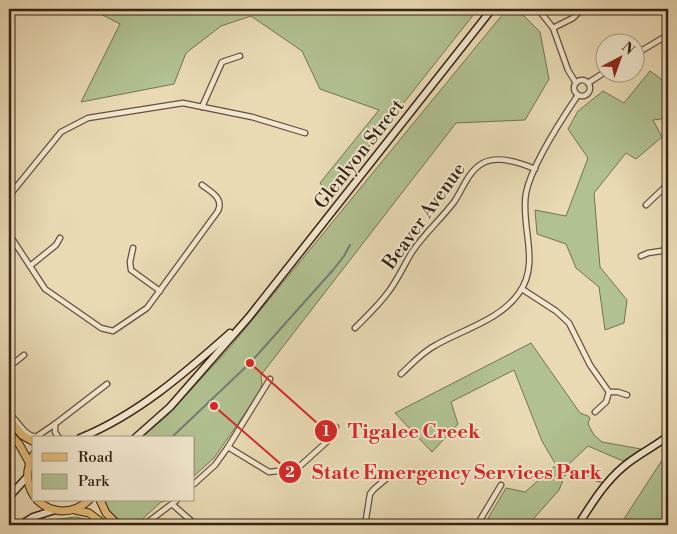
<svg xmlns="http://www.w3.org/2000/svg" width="677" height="534" viewBox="0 0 677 534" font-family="'Libre Bodoni',serif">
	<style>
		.green { fill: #b1c191; stroke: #747254 }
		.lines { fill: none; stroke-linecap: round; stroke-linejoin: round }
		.stream { stroke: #747c77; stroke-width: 2 }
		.street-casing { stroke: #64503e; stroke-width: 7 }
		.secondary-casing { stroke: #372216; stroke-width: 9 }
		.primary-casing { stroke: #372216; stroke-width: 9 }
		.street { stroke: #f1e7ce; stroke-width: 4.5 }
		.secondary { stroke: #f1e7ce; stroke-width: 6 }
		.primary { stroke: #e4bd7a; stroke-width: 7 }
		.labels { text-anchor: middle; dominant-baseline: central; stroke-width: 4; stroke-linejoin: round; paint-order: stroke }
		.street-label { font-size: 19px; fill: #372216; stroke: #f1e7ce }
		.leader { fill: none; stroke: #d62828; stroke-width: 2 }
		.callout-dot { fill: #d62828; stroke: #f1e7ce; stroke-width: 2 }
		.mark-label { font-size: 15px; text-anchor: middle; font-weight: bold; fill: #fff }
		.callout-label { font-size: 20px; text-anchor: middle; font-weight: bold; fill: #d62828; stroke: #f1e7ce; stroke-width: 4; stroke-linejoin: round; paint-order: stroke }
	</style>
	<rect width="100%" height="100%" fill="#e9dab4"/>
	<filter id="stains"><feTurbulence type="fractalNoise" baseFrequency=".004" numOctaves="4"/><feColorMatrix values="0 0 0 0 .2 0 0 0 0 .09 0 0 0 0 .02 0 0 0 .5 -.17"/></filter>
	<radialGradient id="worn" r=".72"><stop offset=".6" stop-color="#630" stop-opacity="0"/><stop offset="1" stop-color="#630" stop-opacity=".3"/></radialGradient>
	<g class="green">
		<path d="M91 9H478L330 196 320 183 379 110 320 89 302 51 251 16 221 26 186 53 174 84 81 102 120 24Z"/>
		<path d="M507 9H517L540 32 549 79 525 120 456 123 261 375 262 385 257 396 214 458 194 476V438H141L168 415 231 346Z"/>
		<path d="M650 71 668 84V118L653 120 662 137 636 159 626 153 594 193 600 267 627 300 624 323 605 330 599 287 576 268 566 244 537 234 535 210 566 216 588 158 568 129 578 111 603 91 624 103Z"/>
		<path d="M531 343 580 413 588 416 590 418 588 424 594 435 602 442 641 449 623 461 588 446 568 465V467L605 480 602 483 567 471 559 490 528 525H484L506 488 525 492 556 465 542 441 514 370 451 402 458 424 432 452 395 413Z"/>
		<path d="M668 451 667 525H620Z"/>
		<path d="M103 500H171L161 502 136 525H124L110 512Z"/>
		<path d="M76 517 89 520 97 525H34L51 520Z"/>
	</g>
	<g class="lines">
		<g class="stream">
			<path d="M171 438 250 363 333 270 344 256 350 245"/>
			<path d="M85 525 88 522"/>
		</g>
		<g class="street-casing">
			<g id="street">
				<path d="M538 9 553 28 568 70 576 83"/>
				<path d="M553 28 573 18 582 9"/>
				<path d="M634 55 668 35"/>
				<circle cx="582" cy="88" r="8"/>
				<path d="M588 83 605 72"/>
				<path d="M202 107 222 62 240 56"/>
				<path d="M9 196 61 132 88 118 183 103 252 117 305 133"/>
				<path d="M646 205 664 188 668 181"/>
				<path d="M9 234 45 289 101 328 113 331 147 308 218 211C224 198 211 192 202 185"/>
				<path d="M133 248 130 262 131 270 160 291"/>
				<path d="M641 256 648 253 668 250"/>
				<path d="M30 266 56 245 60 238"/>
				<path d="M522 289 556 311 569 323 590 365 609 392"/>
				<path d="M355 328C367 316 379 305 389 291 398 279 404 265 412 252 424 234 441 219 454 202 463 189 468 171 483 163 498 155 521 163 535 169"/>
				<path d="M9 367 24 355"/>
				<path d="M401 374C412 364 422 352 436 345 464 329 500 320 519 293 541 263 520 226 526 193 532 164 561 120 578 95"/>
				<path d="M595 412 606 402 609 392H618L627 395"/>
				<path d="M9 414C19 421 23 435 36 437L55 424 107 384"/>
				<path d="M55 424V432L59 438"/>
				<path d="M228 447 269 472 287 470 300 466 331 438 336 427"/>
				<path d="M9 462V461"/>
				<path d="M194 484 215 465 228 447 270 379"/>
				<path d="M173 505 196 525"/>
				<path d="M144 525 177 500"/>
				<path d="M365 525 370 494 374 489 393 473"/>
				<path d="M477 525 501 485"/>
			</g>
		</g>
		<g class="secondary-casing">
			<g id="secondary">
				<path d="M80 438C137 415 185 373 230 333"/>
				<path d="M135 438 170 407 249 317 492 9"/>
				<path d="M9 497 27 477"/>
				<path d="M20 525 33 517 55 510"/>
				<path d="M578 525C591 505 604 483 623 467 637 455 654 447 668 436"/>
			</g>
		</g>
		<g class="primary-casing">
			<g id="primary">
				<path d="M9 419 22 435 34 442"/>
				<path d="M9 433 19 444 29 462"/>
				<path d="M34 454C26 468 25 482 34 496"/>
				<path d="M37 500C53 515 74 514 89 500"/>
				<path d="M100 500 106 513 118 525"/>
				<path d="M75 510 89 513 105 525"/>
			</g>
		</g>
		<use href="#street" class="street"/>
		<use href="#secondary" class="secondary"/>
		<use href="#primary" class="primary"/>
	</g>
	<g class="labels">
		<g class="street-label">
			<text transform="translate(359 154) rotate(-52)">Glenlyon Street</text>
			<text transform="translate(424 216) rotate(-54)">Beaver Avenue</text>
		</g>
	</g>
	<path class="leader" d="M250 363L326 431M214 406L290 472"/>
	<g class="callout-dot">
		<circle cx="250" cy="363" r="5"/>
		<circle cx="214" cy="406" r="5"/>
		<circle cx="326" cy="431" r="12"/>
		<circle cx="290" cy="472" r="12"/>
	</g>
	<g class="mark-label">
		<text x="326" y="436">1</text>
		<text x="290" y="477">2</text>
	</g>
	<g class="callout-label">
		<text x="414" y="438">Tigalee Creek</text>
		<text x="457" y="479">State Emergency Services Park</text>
	</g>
	<rect width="677" height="534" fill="none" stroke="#e9dab4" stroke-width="30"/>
	<rect x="10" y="10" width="657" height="514" fill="none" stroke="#372216" stroke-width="2.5"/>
	<rect x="15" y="15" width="647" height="504" fill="none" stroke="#372216"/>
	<rect x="32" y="436" width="162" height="65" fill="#f1e7ce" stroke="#a79884"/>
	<rect x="42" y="453" width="25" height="8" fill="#e4bd7a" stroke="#a79884"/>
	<text x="78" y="462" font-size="15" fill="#372216">Road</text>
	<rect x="42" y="474" width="25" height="15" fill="#b1c191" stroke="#a79884"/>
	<text x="78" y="486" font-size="15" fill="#372216">Park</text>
	<g transform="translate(620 58) rotate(41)"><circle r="24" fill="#f1e7ce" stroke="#a79884"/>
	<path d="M0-4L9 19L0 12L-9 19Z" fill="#8f2418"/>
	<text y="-8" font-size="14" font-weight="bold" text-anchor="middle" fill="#372216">N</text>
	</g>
	<rect width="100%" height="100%" filter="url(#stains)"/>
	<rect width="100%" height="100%" fill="url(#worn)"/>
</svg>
